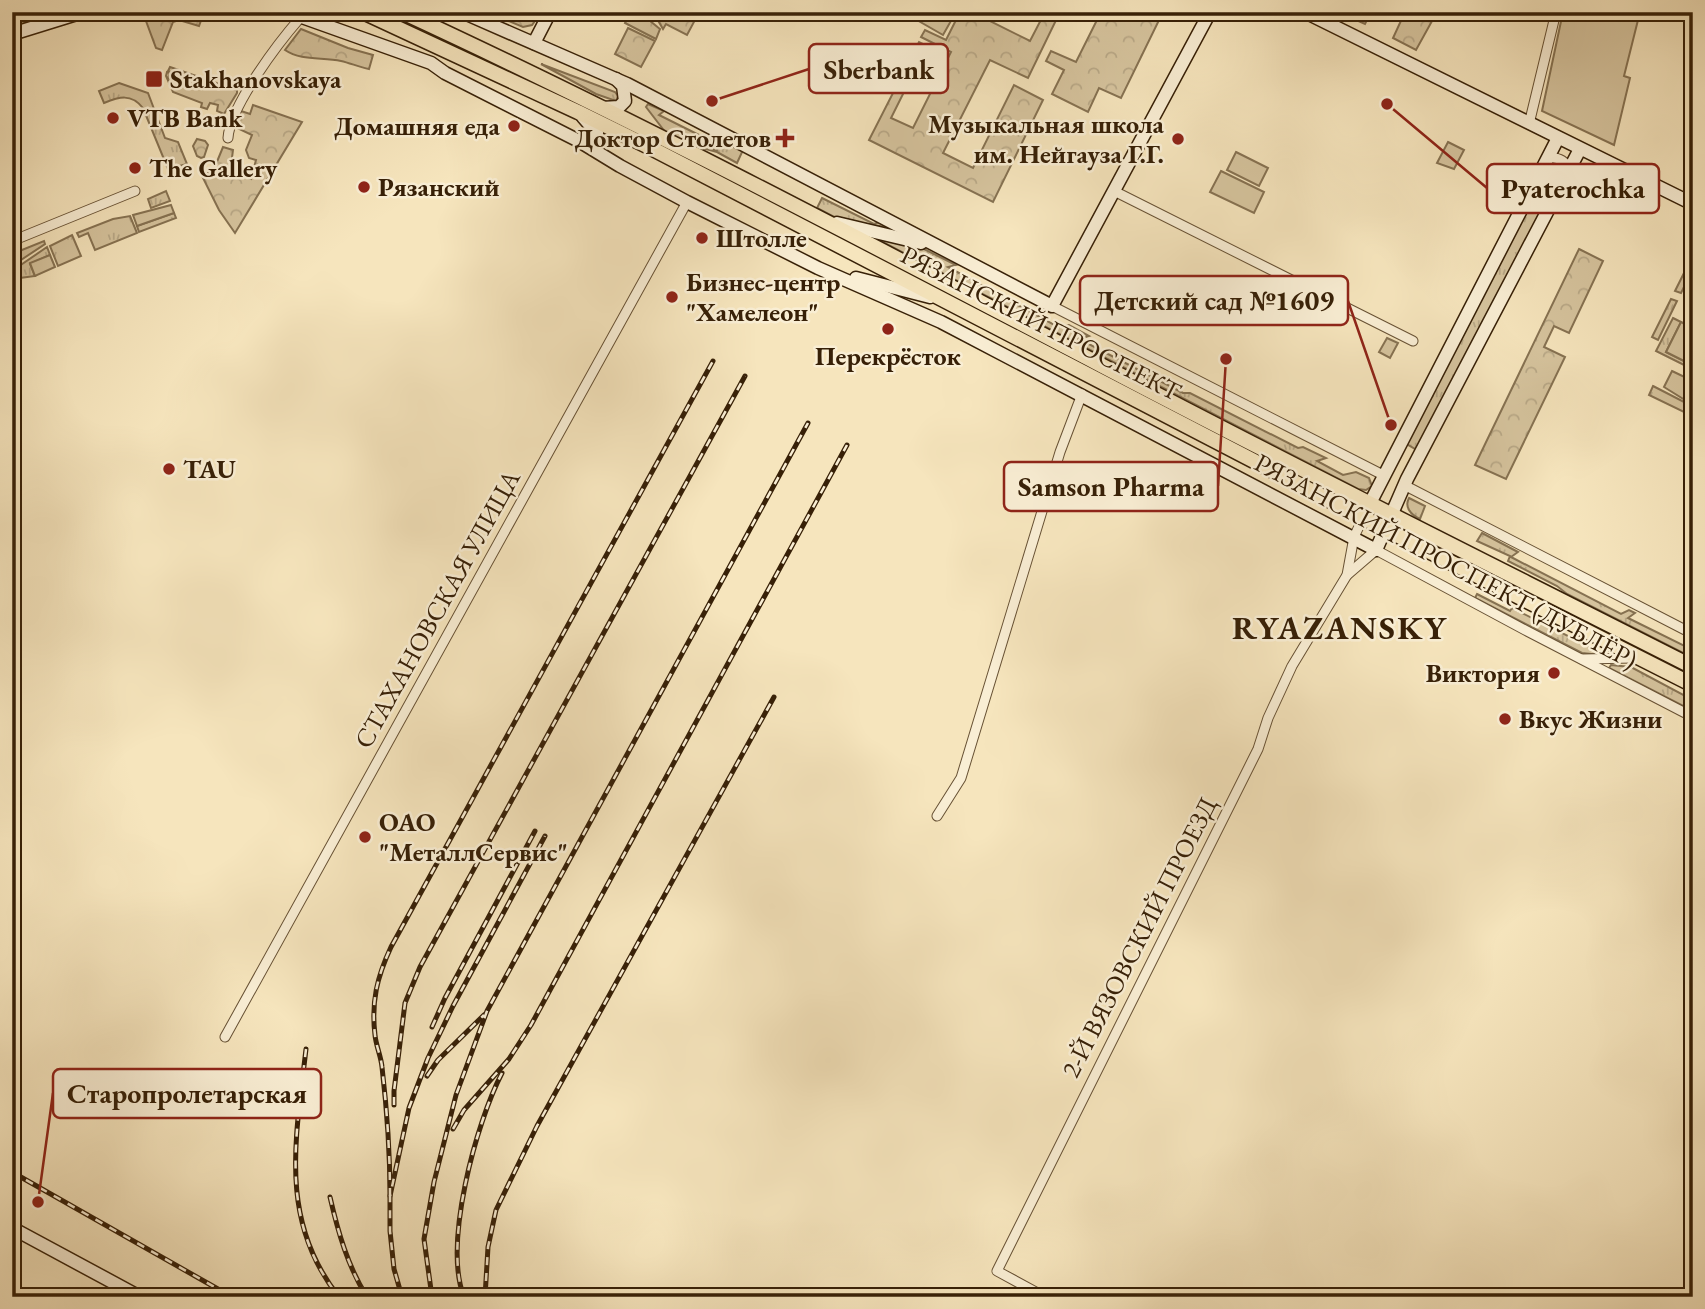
<svg xmlns="http://www.w3.org/2000/svg" width="1705" height="1309" viewBox="0 0 1705 1309" font-family="'EB Garamond',serif">
	<style>
		.grass { fill: url(#grass-tufts); stroke: #867252; stroke-width: 2 }
		.forest { fill: url(#forest-crowns); stroke: #867252; stroke-width: 2 }
		.park { fill: #d6c49e; stroke: #867252; stroke-width: 2 }
		.lines { fill: none; stroke-linecap: round; stroke-linejoin: round }
		.street-casing { stroke: #675134; stroke-width: 11 }
		.secondary-casing { stroke: #372007; stroke-width: 15 }
		.primary-casing { stroke: #372007; stroke-width: 17 }
		.street { stroke: #f9eed4; stroke-width: 9 }
		.secondary { stroke: #f9eed4; stroke-width: 12 }
		.primary { stroke: #f6e5bd; stroke-width: 14 }
		.rail-casing { stroke: #372007; stroke-width: 5 }
		.rail { stroke: #f9eed4; stroke-width: 2.5; stroke-dasharray: 8; stroke-linecap: butt }
		.poi-dot { fill: #8f2418; stroke: #f9eed4; stroke-width: 2.5 }
		.labels { text-anchor: middle; dominant-baseline: central; stroke-width: 5; stroke-linejoin: round; paint-order: stroke }
		.poi-label { font-size: 26px; font-weight: bold; fill: #372007; stroke: #f9eed4; text-anchor: start }
		.street-label { font-size: 26px; fill: #372007; stroke: #f9eed4 }
		.district-label { font-size: 33px; font-weight: bold; letter-spacing: 2px; fill: #372007; stroke: #f9eed4 }
		.leader { fill: none; stroke: #8f2418; stroke-width: 2.5 }
		.callout-dot { fill: #8f2418; stroke: #f9eed4; stroke-width: 2.5 }
		.callout { fill: #f9eed4; stroke: #8f2418; stroke-width: 2.5 }
		.callout-label { font-size: 28px; text-anchor: middle; font-weight: bold; fill: #372007 }
	</style>
	<defs>
		<pattern id="grass-tufts" width="24" height="20" patternUnits="userSpaceOnUse" patternTransform="scale(1.75)"><rect width="24" height="20" fill="#d6c49e"/><path d="M3 7l-1-3M5 7V3M7 7l1-3M15 17l-1-3M17 17v-4M19 17l1-3" fill="none" stroke="#b8a887"/></pattern>
		<pattern id="forest-crowns" width="20" height="18" patternUnits="userSpaceOnUse" patternTransform="scale(1.75)"><rect width="20" height="18" fill="#d6c49e"/><path d="M2 6a3 3 0 1 1 6 0M12 15a3 3 0 1 1 6 0" fill="none" stroke="#b8a887"/></pattern>
	</defs>
	<rect width="100%" height="100%" fill="#f6e5bd"/>
	<filter id="stains"><feTurbulence type="fractalNoise" baseFrequency=".00286" numOctaves="4"/><feColorMatrix values="0 0 0 0 .2 0 0 0 0 .09 0 0 0 0 .02 0 0 0 .5 -.17"/></filter>
	<radialGradient id="worn" r=".72"><stop offset=".6" stop-color="#630" stop-opacity="0"/><stop offset="1" stop-color="#630" stop-opacity=".3"/></radialGradient>
	<g class="grass">
		<path d="M12 12H58L12 27Z"/>
		<path d="M541 64 615 92 618 96 616 101 596 94Z"/>
		<path d="M119 83 148 93 165 138 178 142 187 164 168 169 143 108C131 93 119 97 104 103L99 91Z"/>
		<path d="M648 104 664 111 659 115 713 142 714 151 717 150V143L725 141 743 150 737 163 717 152 695 146 666 133 646 107Z"/>
		<path d="M1553 164 1560 167 1561 174 1417 450 1405 443 1550 166Z"/>
		<path d="M166 191 170 201 151 208 148 199Z"/>
		<path d="M822 198 874 224 882 221 891 228 838 219 817 208Z"/>
		<path d="M174 213 176 218 139 232 137 226Z"/>
		<path d="M130 216 137 233 95 250 88 233 79 237 77 233 113 219Z"/>
		<path d="M72 235 81 256 58 266 50 246Z"/>
		<path d="M873 237 922 248 956 265 948 267 1058 327 1069 325 1089 336 1079 339 1183 393H1190L1298 448 1303 447 1326 458 1317 461 1343 475 1356 472 1369 478 1372 486 1366 490 1358 489Z"/>
		<path d="M44 241 45 244 12 266V254Z"/>
		<path d="M47 247 50 255 30 264 35 276 12 279V271Z"/>
		<path d="M1690 261 1693 262V269L1681 293 1675 291Z"/>
		<path d="M1671 299 1677 301 1658 340 1652 337Z"/>
		<path d="M1673 318 1681 322 1666 352 1688 363 1686 366 1656 351Z"/>
		<path d="M1653 386 1690 405 1686 413 1649 395Z"/>
		<path d="M1409 498 1425 506 1420 519C1411 515 1404 507 1409 498Z"/>
		<path d="M1482 533 1518 552 1511 557 1621 614 1629 610 1635 613 1628 618 1693 650V658L1567 594 1557 586 1508 561 1510 556 1477 541Z"/>
		<path d="M1477 594 1510 611 1512 608 1602 653 1601 655 1582 653 1475 598Z"/>
		<path d="M1611 665 1631 667 1693 700V711L1609 668Z"/>
	</g>
	<g class="forest">
		<path d="M149 12H204L199 26 179 20 173 22 162 50 156 48 146 21Z"/>
		<path d="M487 12H527L537 18 532 25 523 27Z"/>
		<path d="M630 12C642 12 651 22 660 29L656 39 625 23Z"/>
		<path d="M653 12H679L695 20 687 35 666 24 663 29Z"/>
		<path d="M960 12H972L1030 41 1045 12H1060L1028 78 990 60 943 153 973 168 1014 85 1043 100 993 202 869 140 919 42 927 46 891 118 913 128 951 52 921 37 925 30 946 40Z"/>
		<path d="M1101 12H1163L1121 98 1099 88 1088 112 1052 94 1064 70 1046 61 1051 51 1076 62Z"/>
		<path d="M1338 12H1371L1365 24Z"/>
		<path d="M1405 12H1437L1416 50 1393 38Z"/>
		<path d="M628 28 655 41 641 67 615 54Z"/>
		<path d="M301 29 348 48 373 55 369 69C359 67 350 63 341 61 322 57 301 61 285 50Z"/>
		<path d="M170 67 237 90V93L224 114 217 111 218 105 210 103 207 109 201 107 202 103 173 92 166 76 167 72 170 73 168 78 175 80 177 75 168 71Z"/>
		<path d="M253 105 302 122 235 233 219 210 202 176 214 169 223 147 233 150 230 173 251 179 256 160 249 158 246 150 252 135 233 126 238 110 250 114Z"/>
		<path d="M197 139 205 141 208 145 204 157 201 158 197 156 193 146Z"/>
		<path d="M1579 249 1603 261 1569 333 1554 326 1544 347 1565 357 1506 479 1475 465Z"/>
	</g>
	<g class="park">
		<path d="M903 12H956L943 35Z"/>
		<path d="M1563 12H1640L1624 76 1630 78 1614 145 1542 111Z"/>
		<path d="M1448 142 1464 150 1454 169 1437 163Z"/>
		<path d="M1236 152 1268 168 1259 186 1227 170Z"/>
		<path d="M1221 171 1264 192 1254 213 1210 192Z"/>
		<path d="M171 205 174 213 137 226 133 215Z"/>
		<path d="M50 255 55 267 35 276 30 263Z"/>
		<path d="M1681 322 1693 328V353L1688 363 1666 352Z"/>
		<path d="M1387 338 1398 343 1390 358 1379 352Z"/>
		<path d="M1672 371 1693 381 1685 400 1664 387Z"/>
	</g>
	<g class="lines">
		<g class="street-casing">
			<g id="street">
				<path d="M1529 124 1556 12"/>
				<path d="M228 138C230 106 279 42 300 18"/>
				<path d="M1547 158C1557 157 1565 160 1569 169"/>
				<path d="M1114 191 1413 341"/>
				<path d="M12 241 135 191"/>
				<path d="M1052 306 1383 475"/>
				<path d="M1404 485 1693 634"/>
				<path d="M1347 575 1376 550 1525 630 1693 717"/>
				<path d="M1582 659 1634 658"/>
				<path d="M937 816 961 778 1060 452 1082 394"/>
				<path d="M225 1037 687 202"/>
				<path d="M1045 1297 997 1271 1258 749 1268 718 1292 666 1347 575 1354 537 1363 518"/>
			</g>
		</g>
		<g class="secondary-casing">
			<g id="secondary">
				<path d="M288 12 431 63 445 73 579 141H594L597 133 583 117"/>
				<path d="M462 12 627 84 1052 306 1210 12"/>
				<path d="M1305 12 1693 204"/>
				<path d="M12 34 83 12"/>
				<path d="M534 43 550 12"/>
				<path d="M602 108 619 107 625 101 623 86 616 79"/>
				<path d="M579 141 620 166 687 202 818 268 941 322 1376 550 1407 479 1580 149"/>
				<path d="M837 223 921 243"/>
				<path d="M856 278 930 297"/>
				<path d="M1366 511 1558 138"/>
				<path d="M12 1228 140 1297"/>
			</g>
		</g>
		<g class="primary-casing">
			<g id="primary">
				<path d="M363 12 578 112 649 147 1385 529 1693 685"/>
				<path d="M402 12C638 121 867 243 1097 363 1294 467 1494 566 1693 667"/>
			</g>
		</g>
		<use href="#street" class="street"/>
		<use href="#secondary" class="secondary"/>
		<use href="#primary" class="primary"/>
		<g class="rail-casing">
			<g id="rail">
				<path d="M432 1027 445 998 535 831"/>
				<path d="M306 1049C296 1138 278 1220 339 1297"/>
				<path d="M427 1076 438 1060 484 1015"/>
				<path d="M394 1105V1091L405 1003 420 967 745 376"/>
				<path d="M453 1129 464 1110 509 1059 531 1025 847 445"/>
				<path d="M12 1172 232 1297"/>
				<path d="M390 1196C390 1153 387 1110 382 1067 381 1056 376 1046 375 1035 371 1002 377 977 391 947L713 361"/>
				<path d="M330 1197C338 1232 348 1267 367 1297"/>
				<path d="M402 1297 394 1269 390 1231V1196L409 1108 428 1058 453 1006 545 836"/>
				<path d="M432 1297 424 1239 434 1182 456 1095 487 1011 808 423"/>
				<path d="M464 1297C443 1244 476 1123 502 1073"/>
				<path d="M485 1297 488 1247 496 1210 537 1126 774 697"/>
			</g>
		</g>
		<use href="#rail" class="rail"/>
	</g>
	<g class="poi-dot">
		<rect x="145" y="70" width="18" height="18" rx="3.5"/>
		<circle cx="113" cy="118" r="7"/>
		<circle cx="514" cy="126" r="7"/>
		<path d="M781.5 127.5h7v7h7v7h-7v7h-7v-7h-7v-7h7z"/>
		<circle cx="1178" cy="139" r="7"/>
		<circle cx="135" cy="168" r="7"/>
		<circle cx="364" cy="187" r="7"/>
		<circle cx="702" cy="238" r="7"/>
		<circle cx="672" cy="297" r="7"/>
		<circle cx="888" cy="329" r="7"/>
		<circle cx="169" cy="469" r="7"/>
		<circle cx="1554" cy="673" r="7"/>
		<circle cx="1505" cy="719" r="7"/>
		<circle cx="365" cy="837" r="7"/>
	</g>
	<g class="labels">
		<g class="poi-label">
			<text x="170" y="79">Stakhanovskaya</text>
			<text x="127" y="118">VTB Bank</text>
			<text x="1164" y="124" text-anchor="end">Музыкальная школа<tspan x="1164" dy="30">им. Нейгауза Г.Г.</tspan></text>
			<text x="500" y="126" text-anchor="end">Домашняя еда</text>
			<text x="771" y="138" text-anchor="end">Доктор Столетов</text>
			<text x="149" y="168">The Gallery</text>
			<text x="378" y="187">Рязанский</text>
			<text x="716" y="238">Штолле</text>
			<text x="686" y="282">Бизнес-центр<tspan x="686" dy="30">"Хамелеон"</tspan></text>
			<text x="888" y="356" text-anchor="middle">Перекрёсток</text>
			<text x="183" y="469">TAU</text>
			<text x="1540" y="673" text-anchor="end">Виктория</text>
			<text x="1519" y="719">Вкус Жизни</text>
			<text x="379" y="822">ОАО<tspan x="379" dy="30">"МеталлСервис"</tspan></text>
		</g>
		<g class="street-label">
			<text transform="translate(1041 323) rotate(27)">РЯЗАНСКИЙ ПРОСПЕКТ</text>
			<text transform="translate(1446 561) rotate(28)">РЯЗАНСКИЙ ПРОСПЕКТ (ДУБЛЁР)</text>
			<text transform="translate(437 609) rotate(-61)">СТАХАНОВСКАЯ УЛИЦА</text>
			<text transform="translate(1139 937) rotate(-63)">2-Й ВЯЗОВСКИЙ ПРОЕЗД</text>
		</g>
		<g class="district-label">
			<text x="1340" y="627">RYAZANSKY</text>
		</g>
	</g>
	<path class="leader" d="M712 101L809 69M1387 104L1487 188M1391 425L1348 301M1226 359L1218 486M38 1202L53 1093"/>
	<g class="callout-dot">
		<circle cx="712" cy="101" r="7"/>
		<circle cx="1387" cy="104" r="7"/>
		<circle cx="1391" cy="425" r="7"/>
		<circle cx="1226" cy="359" r="7"/>
		<circle cx="38" cy="1202" r="7"/>
	</g>
	<g class="callout">
		<rect x="809" y="44" width="139" height="49" rx="7"/>
		<rect x="1487" y="164" width="172" height="49" rx="7"/>
		<rect x="1080" y="276" width="268" height="49" rx="7"/>
		<rect x="1004" y="462" width="214" height="49" rx="7"/>
		<rect x="53" y="1069" width="268" height="49" rx="7"/>
	</g>
	<g class="callout-label">
		<text x="879" y="79">Sberbank</text>
		<text x="1573" y="198">Pyaterochka</text>
		<text x="1214" y="310">Детский сад №1609</text>
		<text x="1111" y="496">Samson Pharma</text>
		<text x="187" y="1103">Старопролетарская</text>
	</g>
	<rect width="1705" height="1309" fill="none" stroke="#f6e5bd" stroke-width="42"/>
	<rect x="14" y="14" width="1677" height="1281" fill="none" stroke="#372007" stroke-width="3.5"/>
	<rect x="21" y="21" width="1663" height="1267" fill="none" stroke="#372007" stroke-width="2"/>
	<rect width="100%" height="100%" filter="url(#stains)"/>
	<rect width="100%" height="100%" fill="url(#worn)"/>
</svg>
